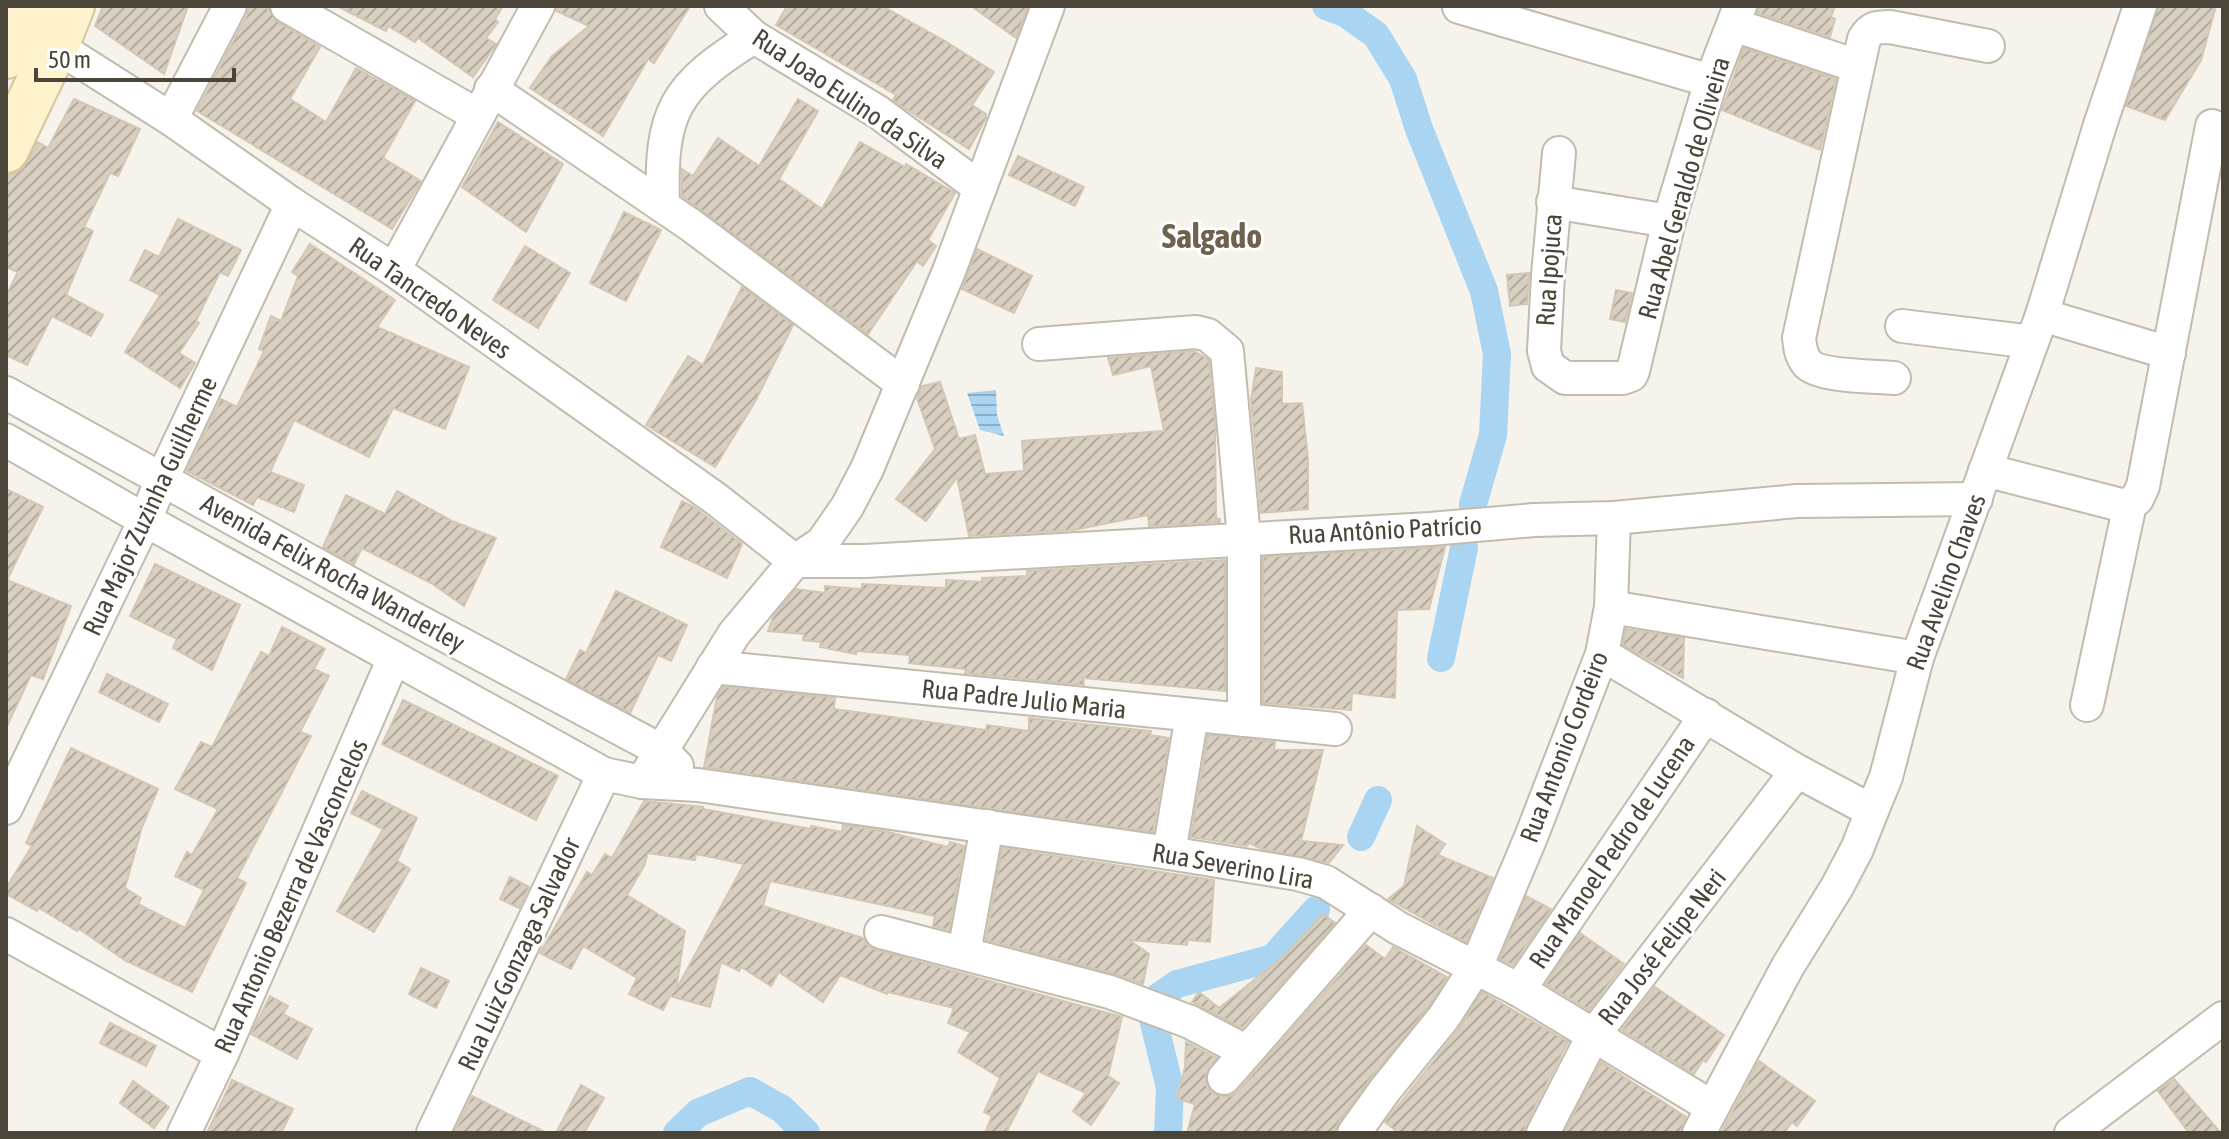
<svg xmlns="http://www.w3.org/2000/svg" width="2229" height="1139" viewBox="0 0 2229 1139" font-family="'Asap Condensed',sans-serif">
	<style>
		.water { fill: url(#water-rules) }
		.lines { fill: none; stroke-linecap: round; stroke-linejoin: round }
		.canal { stroke: #a9d4f2; stroke-width: 28 }
		.building { fill: url(#building-hatch); stroke: #d3c7b4; stroke-width: 2; fill-rule: evenodd }
		.street-casing { stroke: #c2bbae; stroke-width: 36 }
		.secondary-casing { stroke: #d6c79b; stroke-width: 48 }
		.street { stroke: #fff; stroke-width: 32 }
		.secondary { stroke: #fff3cd; stroke-width: 44 }
		.labels { text-anchor: middle; dominant-baseline: central; stroke-width: 6; stroke-linejoin: round; paint-order: stroke }
		.street-label { font-size: 26px; fill: #4b4439; stroke: #fff }
		.district-label { font-size: 34px; font-weight: bold; fill: #6e6250; stroke: #fff }
	</style>
	<defs>
		<pattern id="water-rules" width="6" height="5" patternUnits="userSpaceOnUse" patternTransform="scale(2)"><rect width="6" height="5" fill="#a9d4f2"/><path d="M0 2.5h6" fill="none" stroke="#8caec5"/></pattern>
		<pattern id="building-hatch" width="6" height="6" patternUnits="userSpaceOnUse" patternTransform="scale(2)"><rect width="6" height="6" fill="#d8cfc1"/><path d="M-1 1l2-2M0 6l6-6M5 7l2-2" fill="none" stroke="#b1aa9e"/></pattern>
	</defs>
	<rect width="100%" height="100%" fill="#f6f3ec"/>
	<path class="water" d="M996 390 997 415 1004 436 980 430 967 393Z"/>
	<g class="lines">
		<g class="canal">
			<path d="M1326 6 1345 13 1376 35 1403 79 1419 129 1484 291 1497 354 1493 435 1473 504"/>
			<path d="M1441 658 1464 548"/>
			<path d="M1361 837 1378 800"/>
			<path d="M1154 1000 1177 984 1273 958 1316 910"/>
			<path d="M1152 1015 1170 1088 1168 1133"/>
			<path d="M677 1133 698 1113 750 1091 782 1109 806 1133"/>
		</g>
	</g>
	<g class="building">
		<path d="M103 6H188L164 74 95 26Z"/>
		<path d="M249 6H263L269 9 278 22 320 47 290 99 326 122 356 68 415 101 383 158 421 181 392 229 197 111 247 15Z"/>
		<path d="M337 6H503L495 19 498 22 486 38 496 44 473 77 418 38 415 42 388 26 386 31Z"/>
		<path d="M557 6H690L654 63 648 59 603 136 530 88 552 56 589 26 556 11Z"/>
		<path d="M787 6H882L945 41 994 72 972 105 986 114V118L969 149 906 109 893 100 896 95 776 25Z"/>
		<path d="M971 6H1028L1016 38Z"/>
		<path d="M1759 6H1835L1831 17 1835 19 1830 37 1758 13Z"/>
		<path d="M2158 6H2216L2201 60 2165 120 2126 106Z"/>
		<path d="M1744 48 1836 79 1820 150 1722 110Z"/>
		<path d="M74 99 140 129 118 176 110 173 84 227 93 231 66 295 103 315 91 336 52 316 27 365 6 355V296L18 272 6 267V181L9 175 21 170 28 161 37 142 48 148Z"/>
		<path d="M798 99 818 111 779 179 822 209 860 142 905 167 906 164 955 193 928 240 936 246 923 266 917 261 868 334 682 196V169L693 176 718 138 759 166Z"/>
		<path d="M498 122 563 164 526 232 462 187Z"/>
		<path d="M1018 156 1084 187 1075 206 1009 175Z"/>
		<path d="M624 212 661 230 626 301 590 283Z"/>
		<path d="M178 219 241 250 228 276 220 272 196 321 199 323 179 353 195 363 180 388 125 352 160 295 130 280 145 250 159 257Z"/>
		<path d="M310 244 395 300 377 327 469 367 445 429 393 408 369 457 294 420 270 472 304 485 294 512 257 497 253 505 187 471 221 399 237 407 264 351 259 349 271 316 281 321 298 276 292 272Z"/>
		<path d="M525 246 570 273 538 328 493 300Z"/>
		<path d="M977 249 1032 276 1014 313 962 289Z"/>
		<path d="M1529 273 1527 304 1510 306 1507 275Z"/>
		<path d="M742 287 793 325 756 400 715 467 646 425 688 356 703 365Z"/>
		<path d="M1616 290 1632 293 1625 322 1610 319Z"/>
		<path d="M1194 351 1209 360 1215 426 1216 519H1220V522L1149 526 1148 515 1074 530 969 536 957 477 926 521 896 499 935 449 917 398 922 386 940 382 959 439 975 435 985 474 1024 471 1022 441 1164 431 1151 366 1113 375 1108 358Z"/>
		<path d="M1256 368 1282 372V404L1302 403 1308 459V509L1261 513 1251 400Z"/>
		<path d="M6 489 43 507 7 580 71 606 43 679 31 675 6 728Z"/>
		<path d="M397 491 452 521 496 538 464 606 431 583 362 548 354 564 323 547 346 495 385 514Z"/>
		<path d="M682 501 694 507 742 544 727 578 661 547Z"/>
		<path d="M1445 547 1429 609 1397 610 1395 698 1352 693 1351 710 1263 703V557Z"/>
		<path d="M1225 560V691L1083 678 1084 685 965 673 966 669 909 663 910 655 856 651V654L820 647 821 642 803 640 804 634 768 631 773 617 796 589 825 593V586L862 589V584L946 588V580L982 582V578L1027 576V571Z"/>
		<path d="M155 564 240 605 212 670 173 648 177 639 130 616Z"/>
		<path d="M616 591 687 625 671 661 658 655 630 713 566 679 580 650 586 653Z"/>
		<path d="M282 627 325 649 314 669 329 676 300 732 311 736 237 878 246 883 192 992 126 961 79 929 77 931 39 908 37 911 6 894V888L32 846 26 843 71 748 158 789 142 827 125 888 141 898 138 904 185 928 204 890 175 876 187 852 192 855 218 809 175 789 201 742 212 747 261 652 269 656Z"/>
		<path d="M1626 629 1684 638 1683 678 1623 645Z"/>
		<path d="M107 674 168 704 159 722 99 692Z"/>
		<path d="M723 687 835 698 834 709 986 730 987 725 1029 731V718L1151 731 1150 735 1169 738 1153 832 704 767 717 697Z"/>
		<path d="M403 700 558 776 536 820 382 744Z"/>
		<path d="M1208 735 1275 742 1274 750H1323L1301 841 1343 845 1329 863 1262 849 1249 843 1247 846 1191 837Z"/>
		<path d="M362 791 417 818 397 861 410 869 374 932 337 911 383 829 351 813Z"/>
		<path d="M644 801 703 807V809L811 829V826L842 832 843 825 888 832 948 847 950 842 964 846 949 930 933 926 935 916 770 881 763 906 863 938 868 946 876 950 1122 1017 1108 1076 1119 1083 1091 1125 1073 1111 1086 1093 1038 1071 1006 1133H985L992 1116 984 1112 1000 1078 958 1052 970 1032 948 1023 954 1008 888 992 887 994 840 975 823 1002 779 972 771 986 741 967 739 971 721 962 710 1007 670 996 663 1010 629 994 637 978 583 946 571 969 540 953 587 872 592 875 605 854 612 858ZM648 853 695 860 696 854 744 864 676 990 685 931 627 895 644 866Z"/>
		<path d="M1417 826 1445 844 1438 855 1493 878 1466 942 1388 899 1404 886Z"/>
		<path d="M1002 848 1214 880 1210 942 1187 940V945L1129 940 1149 954 1143 984 1115 974 986 940Z"/>
		<path d="M510 877 529 887 519 908 500 899Z"/>
		<path d="M1526 896 1551 909 1513 965 1500 959Z"/>
		<path d="M1323 914 1335 923 1242 1028 1192 1002 1199 992 1219 1008 1283 957Z"/>
		<path d="M1580 933 1624 964 1589 1010 1546 984Z"/>
		<path d="M1366 945 1385 959 1393 947 1447 977 1429 1006 1370 1079 1339 1122 1334 1133H1187L1195 1104 1177 1099 1185 1067 1186 1042 1217 1058 1206 1074V1085L1212 1093 1220 1096H1231L1238 1091Z"/>
		<path d="M421 968 449 981 436 1008 409 994Z"/>
		<path d="M1655 987 1724 1035 1706 1062 1703 1060 1694 1074 1622 1030Z"/>
		<path d="M1482 992 1568 1042 1526 1124 1524 1133H1399L1385 1122 1459 1029Z"/>
		<path d="M270 996 288 1006 283 1014 312 1029 297 1059 251 1034Z"/>
		<path d="M110 1023 156 1046 146 1066 100 1043Z"/>
		<path d="M1759 1061 1815 1101 1797 1126 1792 1122 1784 1133H1721Z"/>
		<path d="M1601 1062 1686 1117 1680 1133H1564Z"/>
		<path d="M2174 1079 2221 1133H2189L2158 1091Z"/>
		<path d="M232 1080 293 1109 281 1133H207Z"/>
		<path d="M133 1081 169 1107 154 1128 120 1103Z"/>
		<path d="M581 1085 604 1098 584 1133H556Z"/>
		<path d="M472 1096 547 1133H454Z"/>
	</g>
	<g class="lines">
		<g class="street-casing">
			<g id="street">
				<path d="M287 6 477 115"/>
				<path d="M721 6 754 37 878 112 980 188"/>
				<path d="M1459 7 1711 81"/>
				<path d="M1734 25 1857 66"/>
				<path d="M56 46 171 119 292 204 394 270 716 499 795 561H865L1430 529 1534 520 1614 518 1797 501 1976 499"/>
				<path d="M491 89 692 226 903 384"/>
				<path d="M171 119 230 6"/>
				<path d="M1559 153 1548 275 1544 351 1548 366 1565 378H1623L1631 375 1633 371 1669 221 1711 81 1740 6"/>
				<path d="M1553 202 1669 221"/>
				<path d="M663 206C660 112 673 87 754 37"/>
				<path d="M394 270 538 6"/>
				<path d="M2042 315 2169 353"/>
				<path d="M1902 326 2032 342"/>
				<path d="M1039 344 1196 332 1208 335 1227 351 1244 538V720"/>
				<path d="M1894 378C1874 376 1819 377 1807 363 1801 356 1800 347 1799 338L1864 39C1871 27 1877 27 1890 27L1988 46"/>
				<path d="M6 393 407 615 662 751 677 766"/>
				<path d="M6 440 145 520 604 774 642 782 698 785 1169 853 1298 874 1326 882 1398 928 1519 990 1712 1107"/>
				<path d="M1985 470 2121 505 2130 504"/>
				<path d="M1611 607 1917 658"/>
				<path d="M1602 654 1797 771 1872 811"/>
				<path d="M713 667 1335 729"/>
				<path d="M2087 705 2130 504 2137 499 2143 486 2212 126"/>
				<path d="M642 782 734 634 795 561 822 543 847 507 867 469 949 271 1048 6"/>
				<path d="M6 808 145 520 162 479 292 204"/>
				<path d="M1169 853 1192 715"/>
				<path d="M881 932 1110 992 1190 1022 1245 1051"/>
				<path d="M6 934 222 1054"/>
				<path d="M964 953 987 826"/>
				<path d="M1519 990 1706 715"/>
				<path d="M1224 1078 1371 910"/>
				<path d="M184 1133 222 1054 394 658"/>
				<path d="M433 1133 604 774"/>
				<path d="M1354 1133 1385 1090 1444 1017 1476 967 1531 837 1602 654 1611 607 1614 518"/>
				<path d="M1543 1133 1593 1036 1797 771"/>
				<path d="M1699 1133 1788 966 1837 887 1857 849 1872 811 1886 777 1917 658 2042 315 2100 125 2140 6"/>
				<path d="M2071 1133 2223 1018"/>
			</g>
		</g>
		<g class="secondary-casing">
			<g id="secondary">
				<path d="M6 56 26 6"/>
				<path d="M6 150 56 46 72 6"/>
			</g>
		</g>
		<use href="#street" class="street"/>
		<use href="#secondary" class="secondary"/>
	</g>
	<g class="labels">
		<g class="street-label">
			<text transform="translate(850 99) rotate(34)">Rua Joao Eulino da Silva</text>
			<text transform="translate(1684 188) rotate(-74)">Rua Abel Geraldo de Oliveira</text>
			<text transform="translate(1549 270) rotate(-86)">Rua Ipojuca</text>
			<text transform="translate(430 298) rotate(35)">Rua Tancredo Neves</text>
			<text transform="translate(150 506) rotate(-65)">Rua Major Zuzinha Guilherme</text>
			<text transform="translate(1385 530) rotate(-3)">Rua Antônio Patrício</text>
			<text transform="translate(333 573) rotate(29)">Avenida Felix Rocha Wanderley</text>
			<text transform="translate(1946 582) rotate(-70)">Rua Avelino Chaves</text>
			<text transform="translate(1024 699) rotate(6)">Rua Padre Julio Maria</text>
			<text transform="translate(1564 747) rotate(-69)">Rua Antonio Cordeiro</text>
			<text transform="translate(1612 852) rotate(-56)">Rua Manoel Pedro de Lucena</text>
			<text transform="translate(1233 866) rotate(10)">Rua Severino Lira</text>
			<text transform="translate(291 896) rotate(-66)">Rua Antonio Bezerra de Vasconcelos</text>
			<text transform="translate(1662 947) rotate(-52)">Rua José Felipe Neri</text>
			<text transform="translate(519 954) rotate(-65)">Rua Luiz Gonzaga Salvador</text>
		</g>
		<g class="district-label">
			<text x="1212" y="235">Salgado</text>
		</g>
	</g>
	<rect width="2229" height="1139" fill="none" stroke="#4b4439" stroke-width="16"/>
	<path d="M36 68v12h198v-12" fill="none" stroke="#4b4439" stroke-width="4"/>
	<text x="48" y="68" font-size="24" fill="#4b4439" stroke="#ffffff" stroke-width="6" paint-order="stroke">50 m</text>
</svg>
